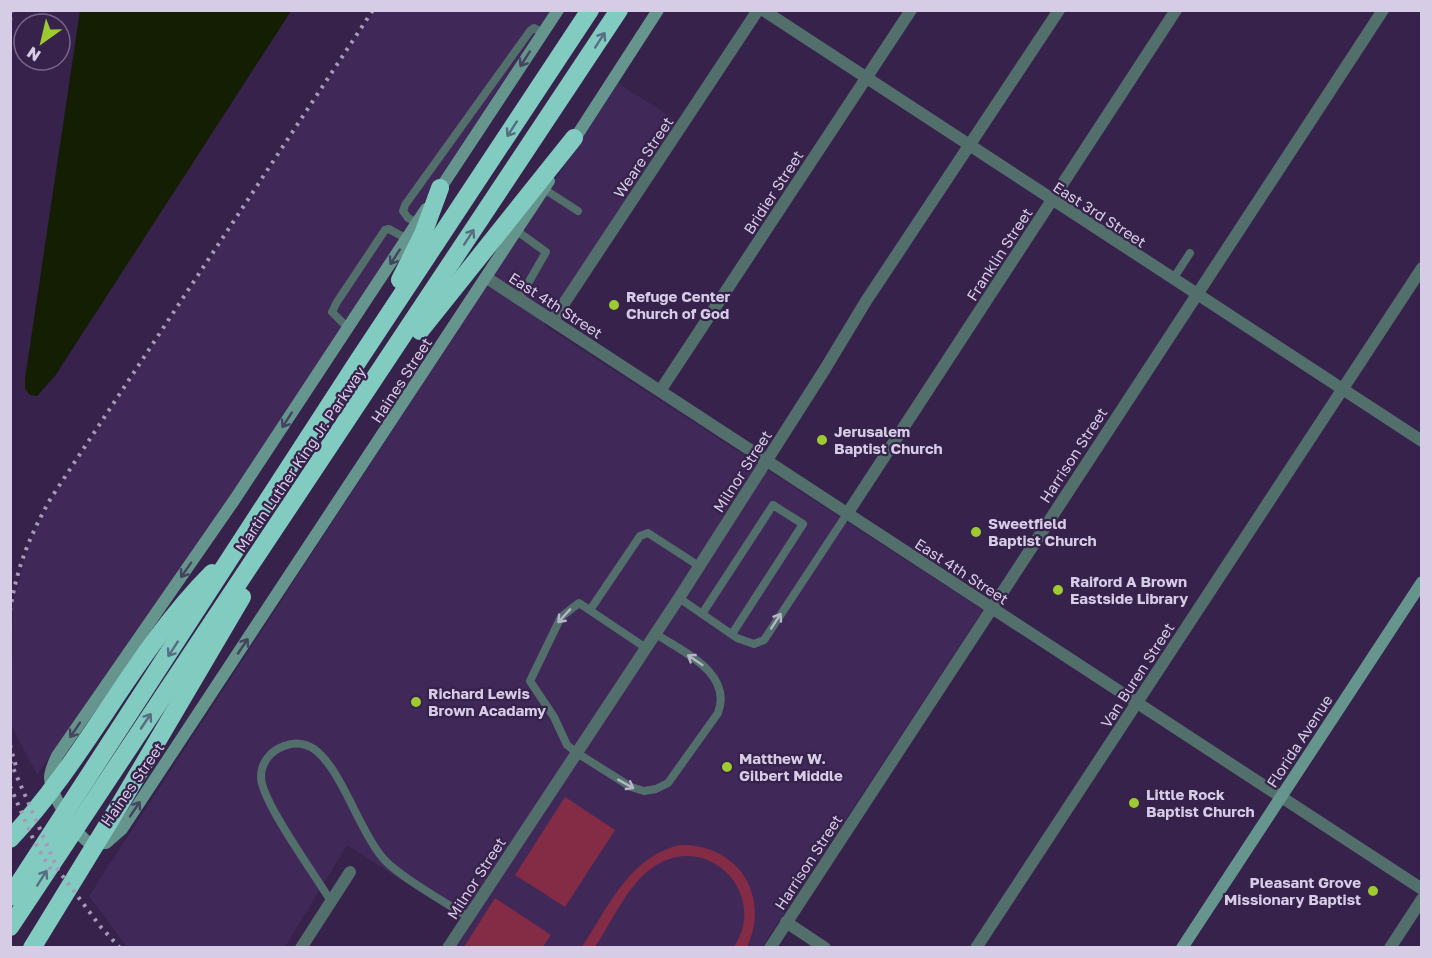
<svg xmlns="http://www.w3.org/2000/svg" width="1432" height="958" viewBox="0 0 1432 958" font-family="'Golos Text',sans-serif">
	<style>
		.built { fill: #402858 }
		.green { fill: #842b46 }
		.water { fill: #141e02 }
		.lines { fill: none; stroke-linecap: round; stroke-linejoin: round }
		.lane { stroke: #536f6b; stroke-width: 8 }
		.street { stroke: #536f6b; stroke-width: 12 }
		.secondary { stroke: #66958e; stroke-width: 12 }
		.highway { stroke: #81cbc1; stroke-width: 18 }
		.rail { stroke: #a799b8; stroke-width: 4; stroke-dasharray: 3 6; stroke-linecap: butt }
		.oneway { stroke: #586e80 }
		.oneway2 { stroke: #44445f }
		.oneway3 { stroke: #b6b5c7 }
		.poi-dot { fill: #9dca30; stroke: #36224b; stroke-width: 2 }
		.labels { text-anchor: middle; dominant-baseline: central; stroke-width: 4.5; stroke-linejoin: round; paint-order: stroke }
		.street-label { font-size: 15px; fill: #d7cce6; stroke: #36224b }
		.poi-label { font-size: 15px; font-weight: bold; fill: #d7cce6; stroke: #36224b; text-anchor: start }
	</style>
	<rect width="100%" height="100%" fill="#36224b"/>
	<g class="built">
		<path d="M374 11H550L197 546 37 775 11 724 13 603 30 541 53 497Z"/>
		<path d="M618 83 677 121 544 325 983 610 762 947H456L471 925 347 845 285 947H127L89 896Z"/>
	</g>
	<g class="green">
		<path d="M565 797 615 830 565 907 515 875Z"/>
		<path d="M681 845C738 844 771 896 747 947H734C769 894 708 831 655 866 628 883 612 922 595 947H582C608 908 630 855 681 845Z"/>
		<path d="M495 898 551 935 543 947H464Z"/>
	</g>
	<path class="water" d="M80 11H291L55 376 37 396 30 395 25 389V379Z"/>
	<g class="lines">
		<g class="lane">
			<path d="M544 189 578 211"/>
			<path d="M417 223 408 218 403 211 405 205 530 31 534 28 543 33"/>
			<path d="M517 231 546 252 519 299"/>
			<path d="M1173 279 1190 253"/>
			<path d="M348 328 332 312 337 302 385 230 389 229 407 239"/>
			<path d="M679 598 737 638 754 644 764 640 847 514"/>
			<path d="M590 610 640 536 648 533 699 566"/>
			<path d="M702 614 773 505 803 524 732 634"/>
			<path d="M646 648 579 603 561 617 530 681 554 717 567 745 577 753 631 787 644 791 656 789 668 783 718 713C733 673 683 652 656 634"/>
			<path d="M330 900C316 876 261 801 261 777 261 763 270 751 284 746 294 742 305 743 314 749 341 768 359 830 382 857 396 875 447 903 468 917"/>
		</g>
		<g class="street">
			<path d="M763 10 1422 441"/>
			<path d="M487 278 1422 889"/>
			<path d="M553 320 758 10"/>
			<path d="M660 391 911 10"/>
			<path d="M847 514 1176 10"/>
			<path d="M786 922 825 948"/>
			<path d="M301 948 350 872"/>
			<path d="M448 948 679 598 825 369 866 301 1059 10"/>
			<path d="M770 948 1383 10"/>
			<path d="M976 948 1422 268"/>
			<path d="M1390 948 1422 899"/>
		</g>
		<g class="secondary">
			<path d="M572 143 658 10"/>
			<path d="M436 195 558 10"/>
			<path d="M426 209 235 499 57 756C54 763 50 770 50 778 51 796 76 835 91 844L106 843 122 829 549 181"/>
			<path d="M1182 948 1422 582"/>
		</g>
		<g class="highway">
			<path d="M400 280 423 234 440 188"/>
			<path d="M420 331 574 138"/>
			<path d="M10 839C87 758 133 652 212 573"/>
			<path d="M10 897 358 361 590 10"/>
			<path d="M10 927 619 10"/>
			<path d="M32 948 119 806 242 597"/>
		</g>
		<g class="rail">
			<path d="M10 21 12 10"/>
			<path d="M10 611C17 567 29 537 51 498L373 10"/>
			<path d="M10 745 17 770"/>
			<path d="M10 761 58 870 100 926 120 948"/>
			<path d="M10 786 34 841 54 875"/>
		</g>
	</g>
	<defs><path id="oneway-shaft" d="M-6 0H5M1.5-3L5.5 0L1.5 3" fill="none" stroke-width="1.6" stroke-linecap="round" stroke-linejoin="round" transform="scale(1.5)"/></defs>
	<g class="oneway">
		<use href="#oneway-shaft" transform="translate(600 40) rotate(-57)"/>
		<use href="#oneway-shaft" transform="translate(512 129) rotate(123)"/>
		<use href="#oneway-shaft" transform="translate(469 237) rotate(-57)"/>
		<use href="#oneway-shaft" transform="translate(173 649) rotate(123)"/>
		<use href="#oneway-shaft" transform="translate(146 721) rotate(-56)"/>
		<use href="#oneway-shaft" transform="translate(42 878) rotate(-57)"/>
	</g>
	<g class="oneway2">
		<use href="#oneway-shaft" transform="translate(525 59) rotate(123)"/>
		<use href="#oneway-shaft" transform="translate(395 257) rotate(123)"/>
		<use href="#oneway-shaft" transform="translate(287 420) rotate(123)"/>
		<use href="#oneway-shaft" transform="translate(186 570) rotate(125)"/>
		<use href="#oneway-shaft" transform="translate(243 646) rotate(-56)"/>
		<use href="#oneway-shaft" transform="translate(75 730) rotate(124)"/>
		<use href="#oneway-shaft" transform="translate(135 809) rotate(-56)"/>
	</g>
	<g class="oneway3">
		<use href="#oneway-shaft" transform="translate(564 616) rotate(133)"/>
		<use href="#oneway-shaft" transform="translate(776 621) rotate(-57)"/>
		<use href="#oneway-shaft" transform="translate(695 660) rotate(-146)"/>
		<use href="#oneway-shaft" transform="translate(626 784) rotate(29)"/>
	</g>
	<g class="poi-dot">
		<circle cx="614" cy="305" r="6"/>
		<circle cx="822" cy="440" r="6"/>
		<circle cx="976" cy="532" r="6"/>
		<circle cx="1058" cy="590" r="6"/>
		<circle cx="416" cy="702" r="6"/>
		<circle cx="727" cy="767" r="6"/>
		<circle cx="1134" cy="803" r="6"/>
		<circle cx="1373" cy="891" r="6"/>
	</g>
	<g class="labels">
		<g class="street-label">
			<text transform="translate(643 157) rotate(-56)">Weare Street</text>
			<text transform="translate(773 192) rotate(-57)">Bridier Street</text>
			<text transform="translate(1100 214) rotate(33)">East 3rd Street</text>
			<text transform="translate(999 254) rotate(-57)">Franklin Street</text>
			<text transform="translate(556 305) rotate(33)">East 4th Street</text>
			<text transform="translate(401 380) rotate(-57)">Haines Street</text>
			<text transform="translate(1073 455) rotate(-57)">Harrison Street</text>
			<text transform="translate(300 459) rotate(-56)">Martin Luther King Jr. Parkway</text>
			<text transform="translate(742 471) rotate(-57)">Milnor Street</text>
			<text transform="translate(962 571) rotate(33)">East 4th Street</text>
			<text transform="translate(1137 675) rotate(-57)">Van Buren Street</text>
			<text transform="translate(1299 741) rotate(-57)">Florida Avenue</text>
			<text transform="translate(132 784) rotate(-55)">Haines Street</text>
			<text transform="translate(808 862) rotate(-57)">Harrison Street</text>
			<text transform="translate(476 878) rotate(-57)">Milnor Street</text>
		</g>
		<g class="poi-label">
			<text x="626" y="296">Refuge Center<tspan x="626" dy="17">Church of God</tspan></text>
			<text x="834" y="431">Jerusalem<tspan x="834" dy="17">Baptist Church</tspan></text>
			<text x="988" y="523">Sweetfield<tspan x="988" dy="17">Baptist Church</tspan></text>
			<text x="1070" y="581">Raiford A Brown<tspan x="1070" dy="17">Eastside Library</tspan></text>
			<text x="428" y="693">Richard Lewis<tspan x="428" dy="17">Brown Acadamy</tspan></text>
			<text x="739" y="758">Matthew W.<tspan x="739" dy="17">Gilbert Middle</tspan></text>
			<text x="1146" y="794">Little Rock<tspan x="1146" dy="17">Baptist Church</tspan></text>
			<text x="1361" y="882" text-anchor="end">Pleasant Grove<tspan x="1361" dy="17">Missionary Baptist</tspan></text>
		</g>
	</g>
	<rect width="1432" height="958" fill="none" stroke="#d7cce6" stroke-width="24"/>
	<g transform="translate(42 42) rotate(214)"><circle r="28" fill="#36224b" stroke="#766689" stroke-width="1.5"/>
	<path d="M0-4.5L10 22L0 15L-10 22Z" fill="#9dca30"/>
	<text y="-9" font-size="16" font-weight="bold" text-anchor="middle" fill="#d7cce6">N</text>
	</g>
</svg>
